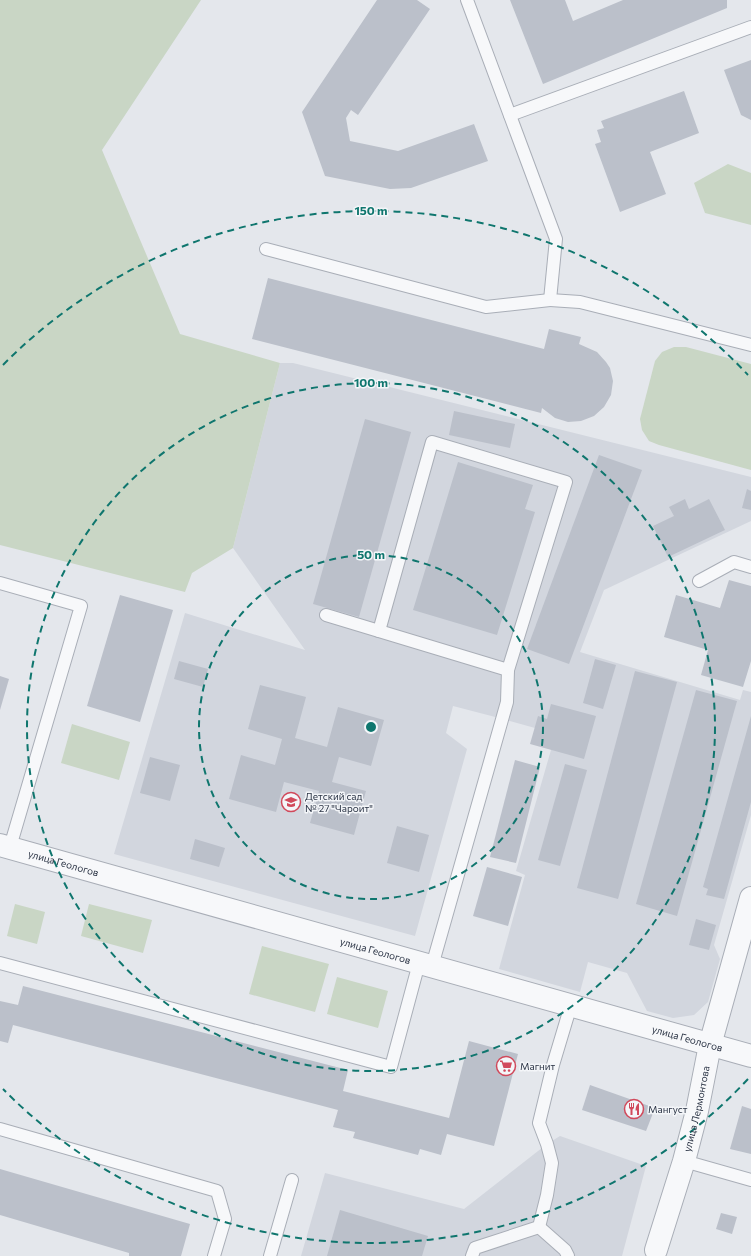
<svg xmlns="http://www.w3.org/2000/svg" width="751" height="1256" viewBox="0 0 751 1256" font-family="Commissioner,sans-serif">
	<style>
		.built { fill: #d2d6de }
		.green { fill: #c9d6c5 }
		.building { fill: #bbc0ca }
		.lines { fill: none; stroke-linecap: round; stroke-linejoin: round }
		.lane-casing { stroke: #a9aeb7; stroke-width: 14 }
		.street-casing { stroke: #a9aeb7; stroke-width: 24 }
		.lane { stroke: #f7f8fa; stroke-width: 12 }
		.street { stroke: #f7f8fa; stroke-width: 22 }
		.ring { fill: none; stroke: #0f766e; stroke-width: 2; stroke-dasharray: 7 5 }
		.labels { text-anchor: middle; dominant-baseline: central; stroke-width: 3; stroke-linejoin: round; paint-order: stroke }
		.poi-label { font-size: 10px; fill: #2b3445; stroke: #f4f6f9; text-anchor: start }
		.street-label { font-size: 10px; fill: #2b3445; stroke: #f4f6f9 }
		.centre { fill: #0f766e; stroke: #f4f6f9; stroke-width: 2 }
		.ring-label { font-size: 12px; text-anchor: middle; font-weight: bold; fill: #0f766e; stroke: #f4f6f9; stroke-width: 3; stroke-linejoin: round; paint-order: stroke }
	</style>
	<rect width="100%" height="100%" fill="#e4e7ec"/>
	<g class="built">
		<path d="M280 363H293L751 477V521L604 590 580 652 740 700 743 690 751 692V815L714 945 720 959 708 1002 694 1015 673 1018 647 1011 627 973 588 962 580 992 499 969 525 875 516 871 551 750 535 728 503 719 453 706 446 733 467 749 415 936 114 854 185 613 305 650 233 548Z"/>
		<path d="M560 1136 646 1166 622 1256H301L325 1173 464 1209 547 1144Z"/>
	</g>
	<g class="green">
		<path d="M0 0H201L102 150 180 334 280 363 233 548 192 573 185 592 0 545Z"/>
		<path d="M728 164 751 173V225L705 213 694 183Z"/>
		<path d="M674 347H686L751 364V470L659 445 649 441 642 430 640 419 655 361 662 352Z"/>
		<path d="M72 724 130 742 119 780 61 763Z"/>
		<path d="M15 904 45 912 37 944 7 936Z"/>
		<path d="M89 904 152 920 143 953 81 936Z"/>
		<path d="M262 946 329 964 315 1012 249 994Z"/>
		<path d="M337 977 388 991 378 1028 327 1014Z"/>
	</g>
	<g class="building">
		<path d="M377 0H417L430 9 358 115 351 110 346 118 350 141 398 151 474 124 488 161 411 188 390 189 325 176 302 112Z"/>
		<path d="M510 0H565L573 21 623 0H727V8L543 84Z"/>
		<path d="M751 60V120L741 115 724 70Z"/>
		<path d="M684 91 699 133 650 152 666 194 620 212 595 144 601 142 597 130 604 128 601 121Z"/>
		<path d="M268 278 544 349 549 329 581 337 579 344 597 352 606 362 610 368 613 381 611 395 604 407 594 416 581 421 568 422 555 418 542 408 541 413 252 339Z"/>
		<path d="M454 411 515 424 510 448 449 435Z"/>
		<path d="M365 419 411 432 359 617 313 604Z"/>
		<path d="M599 455 642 470 569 664 527 649Z"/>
		<path d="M458 462 533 485 525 509 535 512 497 635 413 610Z"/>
		<path d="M747 489 751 491V510L742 508Z"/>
		<path d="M685 499 689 509 709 499 725 530 668 557 653 526 674 516 669 507Z"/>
		<path d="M729 580 751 586V661L743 687 701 675 708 650 664 637 676 595 720 608Z"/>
		<path d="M120 595 173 610 140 722 87 706Z"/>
		<path d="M595 659 616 665 603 709 583 703Z"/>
		<path d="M179 661 208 669 203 687 174 679Z"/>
		<path d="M635 671 677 682 618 899 577 888Z"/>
		<path d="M0 676 9 679 0 710Z"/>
		<path d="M260 685 306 697 295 738 327 747 338 707 384 720 371 766 339 757 332 782 366 791 354 835 310 823 319 791 284 782 276 812 229 799 241 755 275 765 282 739 248 729Z"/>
		<path d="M696 690 737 701 677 916 636 904Z"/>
		<path d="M551 704 596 716 584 759 530 744 538 716 547 719Z"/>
		<path d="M751 716V802L724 899 706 895 708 889 703 887Z"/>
		<path d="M150 757 180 765 170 801 140 793Z"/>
		<path d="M515 760 540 767 516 863 490 857Z"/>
		<path d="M565 764 587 770 560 866 538 860Z"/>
		<path d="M397 826 429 835 419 872 387 863Z"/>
		<path d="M195 839 225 848 219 867 190 859Z"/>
		<path d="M487 867 522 877 508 926 473 916Z"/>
		<path d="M696 919 716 925 709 950 689 945Z"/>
		<path d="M23 986 348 1070 343 1091 449 1118 469 1041 518 1054 494 1146 447 1134 441 1155 420 1149 418 1155 353 1138 355 1132 333 1127 338 1110 13 1025 8 1043 0 1041V1001L18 1005Z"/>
		<path d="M590 1085 655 1108 646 1131 582 1110Z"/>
		<path d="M742 1106 751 1109V1154L730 1149Z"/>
		<path d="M0 1169 190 1224 181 1256H129V1253L0 1215Z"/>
		<path d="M340 1210 428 1236 422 1256H327Z"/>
		<path d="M721 1213 737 1217 732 1234 716 1229Z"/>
	</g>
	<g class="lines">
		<g class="lane-casing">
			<g id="lane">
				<path d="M467 0 556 239 550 300 580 302 751 345"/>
				<path d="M510 115 751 27"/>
				<path d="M266 249 486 307 550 300"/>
				<path d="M699 581 734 562 751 567"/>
				<path d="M0 583 81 606 10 847"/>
				<path d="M326 615 508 670 507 702 432 966"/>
				<path d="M379 631 432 442 566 482 508 670"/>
				<path d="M0 963 391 1067 419 963"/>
				<path d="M0 1129 217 1191 225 1219 214 1256"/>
				<path d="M684 1161 751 1180"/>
				<path d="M539 1227 547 1195 552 1163 547 1144 539 1123 553 1065 571 1005"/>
				<path d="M539 1227 565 1250 568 1256"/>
				<path d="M270 1256 292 1180"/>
				<path d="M472 1256 475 1248 539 1227"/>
			</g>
		</g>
		<g class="street-casing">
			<g id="street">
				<path id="s1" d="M0 845 751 1056"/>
				<path id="s2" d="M656 1250 684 1161 697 1111 710 1045 751 898"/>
			</g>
		</g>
		<use href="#lane" class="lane"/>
		<use href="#street" class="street"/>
	</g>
	<g class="ring">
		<circle cx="371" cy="727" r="172"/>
		<circle cx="371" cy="727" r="344"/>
		<path d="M748 1079A516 516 0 0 1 3 1089M3 365A516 516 0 0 1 748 375"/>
	</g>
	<defs>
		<g id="school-ring" transform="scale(1)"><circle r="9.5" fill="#f4f6f9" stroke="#d1495b" stroke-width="1.5"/><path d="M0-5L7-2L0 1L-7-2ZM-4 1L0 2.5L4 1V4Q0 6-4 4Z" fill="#d1495b"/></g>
		<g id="supermarket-ring" transform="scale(1)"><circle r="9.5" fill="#f4f6f9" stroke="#d1495b" stroke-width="1.5"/><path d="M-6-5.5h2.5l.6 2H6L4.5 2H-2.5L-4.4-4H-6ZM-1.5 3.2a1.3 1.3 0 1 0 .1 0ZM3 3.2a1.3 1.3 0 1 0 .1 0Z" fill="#d1495b"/></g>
		<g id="restaurant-ring" transform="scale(1)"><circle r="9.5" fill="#f4f6f9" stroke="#d1495b" stroke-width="1.5"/><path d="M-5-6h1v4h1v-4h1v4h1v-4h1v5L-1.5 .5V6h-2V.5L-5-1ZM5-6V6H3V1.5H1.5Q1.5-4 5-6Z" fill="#d1495b"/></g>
	</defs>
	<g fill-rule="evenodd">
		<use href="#school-ring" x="291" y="802"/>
		<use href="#supermarket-ring" x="506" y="1066"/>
		<use href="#restaurant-ring" x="634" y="1109"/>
	</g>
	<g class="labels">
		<g class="poi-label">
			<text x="305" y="796">Детский сад<tspan x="305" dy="12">№ 27 "Чароит"</tspan></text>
			<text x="520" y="1066">Магнит</text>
			<text x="648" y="1109">Мангуст</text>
		</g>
		<g class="street-label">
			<text stroke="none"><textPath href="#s1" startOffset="66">улица Геологов</textPath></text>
			<text stroke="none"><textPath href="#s1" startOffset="390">улица Геологов</textPath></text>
			<text stroke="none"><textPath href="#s1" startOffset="714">улица Геологов</textPath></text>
			<text stroke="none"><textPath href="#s2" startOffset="147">улица Лермонтова</textPath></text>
		</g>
	</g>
	<circle cx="371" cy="727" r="6" class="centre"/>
	<g class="ring-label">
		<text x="371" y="215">150 m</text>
		<text x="371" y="387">100 m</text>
		<text x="371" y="559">50 m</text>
	</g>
</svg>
